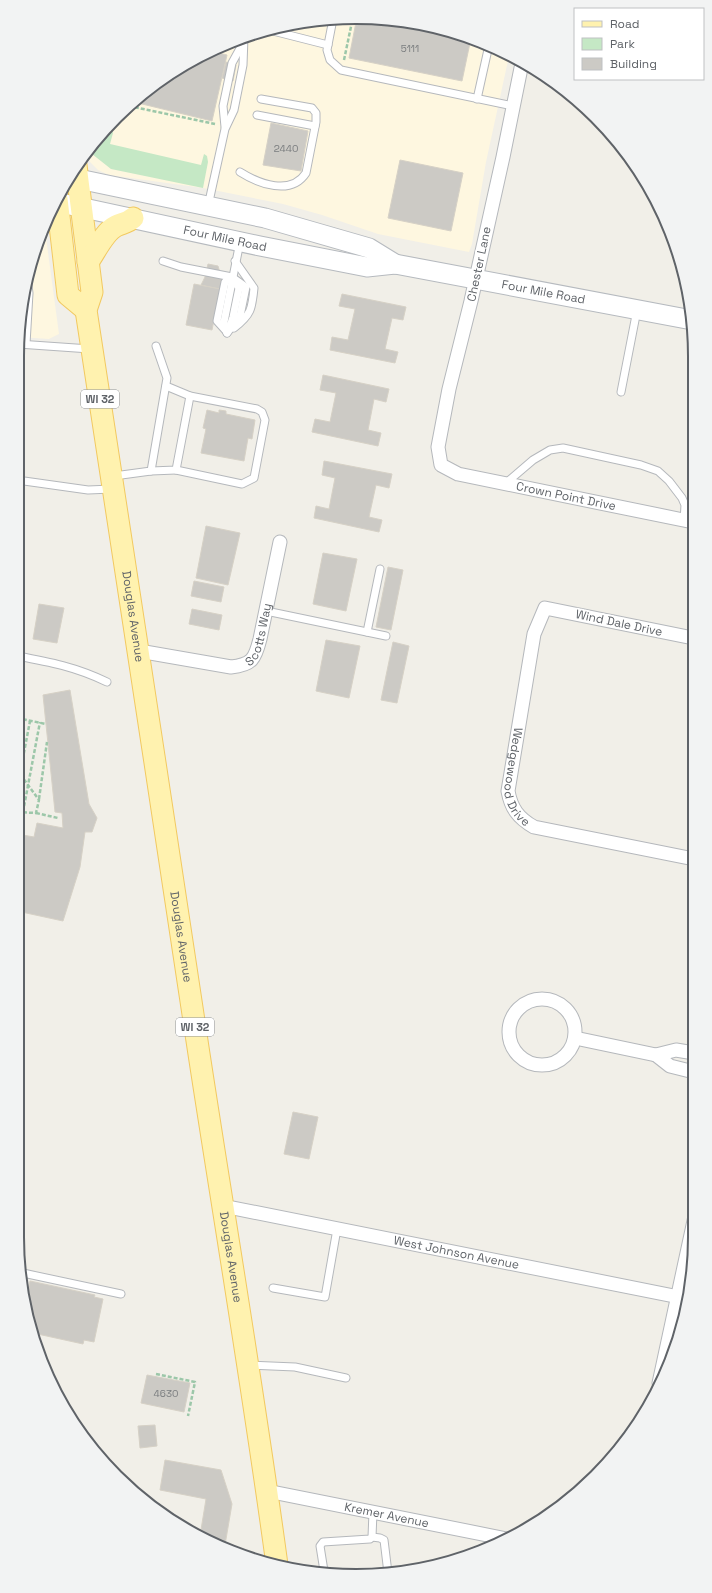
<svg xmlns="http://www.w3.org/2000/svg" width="712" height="1593" viewBox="0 0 712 1593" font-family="'Space Grotesk',sans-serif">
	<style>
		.commercial { fill: #fef7e0 }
		.green { fill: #c5e8c5 }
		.building { fill: #cccac5; stroke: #d6d1c6 }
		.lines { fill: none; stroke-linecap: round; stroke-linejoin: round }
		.lane-casing { stroke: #b5b8bc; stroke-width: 9 }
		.street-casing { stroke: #b5b8bc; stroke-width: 15 }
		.secondary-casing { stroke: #b6babf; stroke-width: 21 }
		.primary-casing { stroke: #f2c960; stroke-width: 23 }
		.path { stroke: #9cc7a9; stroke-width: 2.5; stroke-dasharray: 4 2; stroke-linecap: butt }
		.lane { stroke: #fff; stroke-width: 7 }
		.street { stroke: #fff; stroke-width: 13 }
		.secondary { stroke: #fff; stroke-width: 19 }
		.primary { stroke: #fff2af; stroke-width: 21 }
		.labels { text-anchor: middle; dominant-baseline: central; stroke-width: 3.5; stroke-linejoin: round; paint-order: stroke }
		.number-label { font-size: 10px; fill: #7a7d7f }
		.shield { fill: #fff; stroke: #8f9295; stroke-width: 1 }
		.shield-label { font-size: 11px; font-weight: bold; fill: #5f6368 }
		.street-label { font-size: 12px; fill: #5f6368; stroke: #fff }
		.rim { fill: none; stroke: #5f6368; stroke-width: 2 }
	</style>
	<rect width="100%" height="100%" fill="#f1efe8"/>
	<g class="commercial">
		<path d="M356 17 422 23 486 43 509 56 486 162 472 244 469 252 378 234 322 215 283 204 203 188 109 175 98 170 90 162 86 153 116 116 167 74 226 43 290 24Z"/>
		<path d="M43 226 45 230 59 334 49 339 19 337 23 290Z"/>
	</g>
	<path class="green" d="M109 131H112L113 133 110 144 201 165 204 154 207 156 208 162 203 188 111 169 92 154 91 147 103 132Z"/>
	<g class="building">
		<path d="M357 17 422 23 471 38 462 81 349 58Z"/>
		<path d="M211 51 227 55 212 121 138 103 136 100 167 74Z"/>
		<path d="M226 62 236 65 233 81 222 78Z"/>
		<path d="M271 123 308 131 301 171 263 165Z"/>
		<path d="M400 160 463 173 451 231 388 218Z"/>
		<path d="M208 264 218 266 222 280 220 289 201 285 205 277Z"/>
		<path d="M194 284 220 289 212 330 186 325Z"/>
		<path d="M342 294 406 307 403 320 392 318 385 349 398 352 395 363 330 350 332 337 348 340 355 309 339 306Z"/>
		<path d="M323 375 389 389 386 402 374 399 368 430 381 433 378 446 312 432 315 419 330 422 336 393 320 390Z"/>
		<path d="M207 410 219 413V410L226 411V414L255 420 252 439 248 438 244 461 201 453 206 429 203 428Z"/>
		<path d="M324 461 392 474 389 488 376 485 369 517 382 520 379 532 314 518 316 506 329 509 335 478 322 475Z"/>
		<path d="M206 526 240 533 228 585 196 578Z"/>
		<path d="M323 553 357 559 346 611 313 604Z"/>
		<path d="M388 567 403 570 391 630 376 627Z"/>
		<path d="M194 581 224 587 221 602 191 596Z"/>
		<path d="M39 604 64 608 57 643 33 639Z"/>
		<path d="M192 609 222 615 219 630 189 624Z"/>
		<path d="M326 640 360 646 349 698 316 691Z"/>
		<path d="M393 642 409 646 397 703 381 700Z"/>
		<path d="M70 690 89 804 97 818 92 832H85L80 867 63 921 17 911V834L34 837 37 823 63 828 62 813 55 812 43 695Z"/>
		<path d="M293 1112 318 1117 309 1159 284 1154Z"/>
		<path d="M30 1281 95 1295 94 1297 103 1299 94 1342 84 1340 83 1344 33 1333 27 1296Z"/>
		<path d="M147 1375 190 1383 184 1412 141 1403Z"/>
		<path d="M155 1425 157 1446 140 1448 138 1426Z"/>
		<path d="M165 1460 221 1470 232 1504 225 1545 200 1536 206 1499 160 1490Z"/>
	</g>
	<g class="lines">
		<g class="lane-casing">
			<g id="lane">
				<path d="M333 19 327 50 330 60 341 70 513 106"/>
				<path d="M269 30 328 45"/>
				<path d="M477 99 489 45"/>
				<path d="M257 115 315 126"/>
				<path d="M225 127 223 106 232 63 243 43"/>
				<path d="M240 172C259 184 291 196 306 173L316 122V113L312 108 261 99"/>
				<path d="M208 206 225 129 234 110 243 65 244 37"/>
				<path d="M163 261 181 267 232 277 246 287 240 316 227 333"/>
				<path d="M230 326 233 317 239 288 234 281"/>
				<path d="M234 328C251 315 252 309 254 288L235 261"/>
				<path d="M226 331 217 321 225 282 232 277"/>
				<path d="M227 333 224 322 240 242"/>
				<path d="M18 344 90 349"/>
				<path d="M26 344 29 293 27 278"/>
				<path d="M166 386 190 396 257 409 262 412 265 420 254 478 242 484 176 470"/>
				<path d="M621 392 637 310"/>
				<path d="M151 471 176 470 190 396"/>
				<path d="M114 476 151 471 167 378 156 346"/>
				<path d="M17 480 88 490 112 489"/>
				<path d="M505 484 533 460 550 450 563 448 641 465 658 471 669 481 682 498 685 505 684 521"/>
				<path d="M266 611 386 636"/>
				<path d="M367 632 380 569"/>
				<path d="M17 656C50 662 76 667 107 682"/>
				<path d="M23 1273 121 1294"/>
				<path d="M273 1288 325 1297 337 1229"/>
				<path d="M250 1365 295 1367 346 1378"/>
				<path d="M372 1537 380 1538 384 1540 388 1573"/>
				<path d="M324 1571 320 1546 323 1542 370 1539 372 1537 373 1512"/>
			</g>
		</g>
		<g class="street-casing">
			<g id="street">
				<path id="s1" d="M522 63 503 157 471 301 449 389 438 447 441 465 458 474 693 522"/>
				<path id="s2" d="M693 638 545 608 534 634 508 791C511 808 518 818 534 827L694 859"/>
				<path id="s3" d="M139 651 231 667C252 665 255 659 260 639L280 542"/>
				<circle cx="542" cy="1032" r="33"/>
				<path d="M575 1038 656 1055 676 1050 694 1053"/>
				<path d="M656 1055 670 1066 694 1072"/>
				<path id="s4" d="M223 1206 689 1299"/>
				<path d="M659 1383 695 1216"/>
				<path id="s5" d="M267 1491 507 1539"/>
			</g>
		</g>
		<g class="secondary-casing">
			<g id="secondary">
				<path d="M69 177 265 218 369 248 395 264"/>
				<path id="s6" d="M56 202 260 246 367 267 395 264 692 320"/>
			</g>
		</g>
		<g class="primary-casing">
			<g id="primary">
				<path id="s7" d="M76 165 92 292 86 310C125 558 161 806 199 1054 225 1224 254 1394 277 1565"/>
				<path d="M57 199 68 295 86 310"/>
				<path d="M88 262C96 251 104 232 116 226 122 223 127 223 133 218"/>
			</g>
		</g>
		<g class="path">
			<path d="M344 60 353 17"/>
			<path d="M129 106 215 124"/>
			<path d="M17 718 46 724"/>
			<path d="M17 738 20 718"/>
			<path d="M17 789 30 721"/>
			<path d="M39 799 47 742"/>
			<path d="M17 812 36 813 39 800 17 770"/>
			<path d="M23 812 40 722"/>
			<path d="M36 813 58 818"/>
			<path d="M156 1374 195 1382 188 1416"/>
		</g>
		<use href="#lane" class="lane"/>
		<use href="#street" class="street"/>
		<use href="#secondary" class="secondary"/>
		<use href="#primary" class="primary"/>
	</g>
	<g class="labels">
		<g class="number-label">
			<text x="410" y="48">5111</text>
			<text x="286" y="148">2440</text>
			<text x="166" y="1393">4630</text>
		</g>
		<g class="shield">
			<rect x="81" y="390" width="38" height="18" rx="3"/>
			<rect x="176" y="1018" width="38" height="18" rx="3"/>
		</g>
		<g class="shield-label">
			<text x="100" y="399">WI 32</text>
			<text x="195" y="1027">WI 32</text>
		</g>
		<g class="street-label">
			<text stroke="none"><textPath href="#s6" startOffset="173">Four Mile Road</textPath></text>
			<text transform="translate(479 264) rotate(-78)">Chester Lane</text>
			<text stroke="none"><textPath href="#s6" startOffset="497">Four Mile Road</textPath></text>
			<text stroke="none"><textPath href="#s1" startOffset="541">Crown Point Drive</textPath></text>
			<text stroke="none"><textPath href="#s7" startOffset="457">Douglas Avenue</textPath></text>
			<text transform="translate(619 623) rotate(12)">Wind Dale Drive</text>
			<text stroke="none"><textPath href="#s3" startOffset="142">Scotts Way</textPath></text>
			<text stroke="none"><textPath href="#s2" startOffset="326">Wedgewood Drive</textPath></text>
			<text stroke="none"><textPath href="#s7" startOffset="781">Douglas Avenue</textPath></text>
			<text stroke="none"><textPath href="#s4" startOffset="238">West Johnson Avenue</textPath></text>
			<text stroke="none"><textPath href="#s7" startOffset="1105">Douglas Avenue</textPath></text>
			<text stroke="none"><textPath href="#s5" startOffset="122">Kremer Avenue</textPath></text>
		</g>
	</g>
	<path d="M0 0H712V1593H0ZM356 24H356A332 332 0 0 1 688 356V1237A332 332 0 0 1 356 1569H356A332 332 0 0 1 24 1237V356A332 332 0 0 1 356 24Z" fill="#f2f3f3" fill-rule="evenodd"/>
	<path class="rim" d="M356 24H356A332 332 0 0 1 688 356V1237A332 332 0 0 1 356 1569H356A332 332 0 0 1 24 1237V356A332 332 0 0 1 356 24Z"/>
	<rect x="574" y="8" width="130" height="72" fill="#ffffff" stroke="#bfc1c3"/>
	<rect x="582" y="21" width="20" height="6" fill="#fff2af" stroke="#bfc1c3"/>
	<text x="610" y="28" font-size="12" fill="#5f6368">Road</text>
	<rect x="582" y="38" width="20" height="12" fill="#c5e8c5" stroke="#bfc1c3"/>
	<text x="610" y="48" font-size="12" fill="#5f6368">Park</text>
	<rect x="582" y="58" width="20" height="12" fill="#cccac5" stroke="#bfc1c3"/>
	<text x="610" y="68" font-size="12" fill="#5f6368">Building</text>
</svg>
